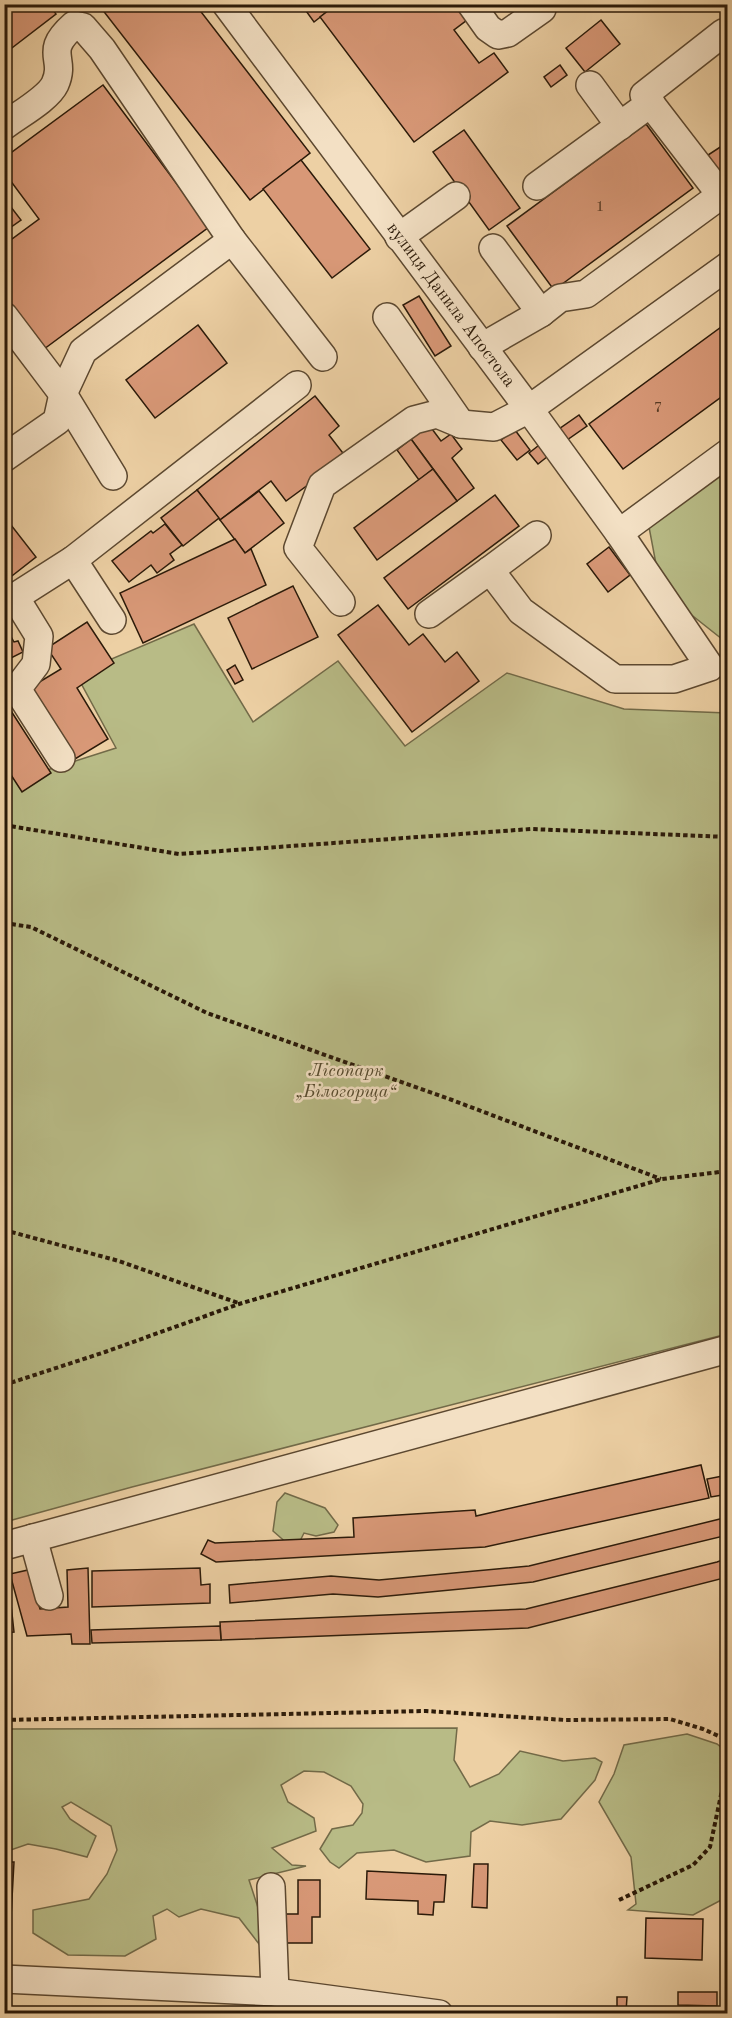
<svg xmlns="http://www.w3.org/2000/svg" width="732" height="2018" viewBox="0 0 732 2018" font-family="'Old Standard TT',serif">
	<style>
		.green { fill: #b8bb86; stroke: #726a48; stroke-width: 1.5 }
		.building { fill: #d89877; stroke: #2b1a09; stroke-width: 1.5 }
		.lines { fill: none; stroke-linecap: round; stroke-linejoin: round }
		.minor-casing { stroke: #5c4830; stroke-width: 30 }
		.path { stroke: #2b1a09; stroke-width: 4; stroke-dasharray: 4.5 3; stroke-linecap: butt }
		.minor { stroke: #f3e0c4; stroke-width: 27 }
		.labels { text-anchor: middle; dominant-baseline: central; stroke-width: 5; stroke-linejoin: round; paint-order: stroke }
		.number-label { font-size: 15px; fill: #563a24 }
		.street-label { font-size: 18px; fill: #2b1a09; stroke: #f3e0c4 }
		.park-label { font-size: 18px; font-style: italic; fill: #554a2e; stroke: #f3e0c4 }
	</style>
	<rect width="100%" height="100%" fill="#edd0a4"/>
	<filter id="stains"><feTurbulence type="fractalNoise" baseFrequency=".00333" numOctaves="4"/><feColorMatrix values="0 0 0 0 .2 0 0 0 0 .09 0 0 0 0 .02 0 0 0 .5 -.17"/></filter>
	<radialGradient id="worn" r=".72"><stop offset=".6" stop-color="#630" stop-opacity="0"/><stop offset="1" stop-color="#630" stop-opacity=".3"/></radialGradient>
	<g class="green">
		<path d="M719 475 727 483V643L679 605 656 564 649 527Z"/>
		<path d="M194 624 253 722 338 661 405 746 507 673 624 709 727 713V1334L132 1487 5 1522 4 773 16 780 116 748 76 674Z"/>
		<path d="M285 1493 325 1508 338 1525 334 1532 316 1536 304 1533 300 1541 289 1545 273 1531 277 1502Z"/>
		<path d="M457 1728 454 1760 470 1787 499 1774 520 1751 563 1761 595 1758 602 1762 595 1780 561 1819 522 1825 490 1821 471 1832 470 1856 426 1862 394 1850 357 1853 339 1868 330 1862 320 1849 332 1829 353 1825 362 1813 363 1804 351 1786 324 1772 304 1771 281 1785 288 1802 314 1818 316 1831 272 1848 292 1865 306 1866 249 1880 263 1923 259 1944 239 1918 201 1909 179 1917 167 1909 153 1916 156 1939 125 1956 68 1955 33 1933V1910L89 1899 107 1874 117 1850 111 1826 71 1802 62 1807 70 1819 96 1836 87 1857 56 1849 28 1844 5 1852 4 1729Z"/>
		<path d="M687 1734 717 1744 727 1752V1897L693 1915 628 1910 636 1904 631 1857 599 1802 614 1774 624 1745Z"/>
	</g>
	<g class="building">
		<path d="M4 4H49L56 14 4 54Z"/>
		<path d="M98 4H195L310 153 250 200Z"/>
		<path d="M301 4H337L314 22Z"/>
		<path d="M337 4H440L444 10 451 4H455L467 20 454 30 479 63 494 53 508 72 414 142 320 17Z"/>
		<path d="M601 20 620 44 585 72 566 48Z"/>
		<path d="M560 65 567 75 551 87 544 77Z"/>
		<path d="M103 85 209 227 40 352 4 304V245L39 219 4 172V158Z"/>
		<path d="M646 124 693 188 554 290 507 226Z"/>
		<path d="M464 130 520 208 489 230 433 152Z"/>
		<path d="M728 142V177L724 171 720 174 708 155Z"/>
		<path d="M301 160 370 249 332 278 263 189Z"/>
		<path d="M4 198 21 220 4 232Z"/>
		<path d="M419 296 451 346 435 356 403 305Z"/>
		<path d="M728 322V392L623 469 589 424Z"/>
		<path d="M198 325 227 363 155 418 126 380Z"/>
		<path d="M315 396 339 426 329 435 346 457 286 501 271 481 220 520 197 490Z"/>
		<path d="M579 415 587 426 567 440 559 429Z"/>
		<path d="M429 425 441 441 451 434 462 449 452 458 474 488 457 501 411 439Z"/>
		<path d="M515 430 530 450 517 460 501 440Z"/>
		<path d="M411 439 433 469 419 480 397 450Z"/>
		<path d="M543 442 552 453 538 464 529 453Z"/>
		<path d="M433 469 457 501 377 560 354 528Z"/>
		<path d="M197 490 219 518 183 546 161 518Z"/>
		<path d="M259 491 284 523 245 553 220 520Z"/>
		<path d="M495 495 519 526 408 609 384 578Z"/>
		<path d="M4 516 36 557 8 579 4 574Z"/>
		<path d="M165 524 182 545 170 554 174 560 157 573 151 565 129 582 112 561 151 531 153 533Z"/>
		<path d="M235 539 245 553 251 549 266 585 143 643 120 593Z"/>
		<path d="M609 547 630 575 608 592 587 564Z"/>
		<path d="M293 586 318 637 252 669 228 618Z"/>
		<path d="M378 605 409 645 423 634 445 662 457 652 479 681 412 732 338 635Z"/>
		<path d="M87 622 114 663 77 688 108 739 75 759 31 687 61 669 47 648Z"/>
		<path d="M4 624 14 642 18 641 23 652 11 658 7 650 4 651Z"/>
		<path d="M235 665 243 680 235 684 227 670Z"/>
		<path d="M4 700 51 773 22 792 4 764Z"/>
		<path d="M701 1465 709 1498 485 1547 216 1562 201 1554 208 1540 215 1543 354 1537 353 1518 475 1510 476 1516Z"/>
		<path d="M728 1475V1494L711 1497 707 1479Z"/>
		<path d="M728 1517V1535L533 1582 378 1597 333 1594 230 1603 229 1585 331 1576 379 1580 529 1566Z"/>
		<path d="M728 1558V1577L528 1628 221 1640 220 1622 526 1609 717 1562Z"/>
		<path d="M88 1568 90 1644H72L71 1634 27 1636 10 1574 28 1570 40 1609 68 1607 67 1570Z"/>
		<path d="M200 1568 201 1585 210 1584V1603L92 1607V1571Z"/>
		<path d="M4 1586H9L14 1632 4 1633Z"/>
		<path d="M220 1626 221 1640 92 1643 91 1630Z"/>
		<path d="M4 1862H14L8 1972H4Z"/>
		<path d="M474 1864H488L487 1908 472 1907Z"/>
		<path d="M367 1871 446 1875 444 1902H434L433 1915 418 1914V1901L366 1899Z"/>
		<path d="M298 1880H320V1917H312V1943H276L282 1914H298Z"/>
		<path d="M646 1918 703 1919 702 1960 645 1958Z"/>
		<path d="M678 1992H717V2006L678 2005Z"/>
		<path d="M617 1997H627L626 2012H617Z"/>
	</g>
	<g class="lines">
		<g class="minor-casing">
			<g id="minor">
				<path d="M226 4 529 409 728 266"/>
				<path d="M471 4 488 28 498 35 508 33 542 9"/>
				<path d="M590 85 620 126"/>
				<path d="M4 126C18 115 48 99 55 84 67 57 42 53 74 25L83 27 102 49 232 240 83 351 63 394 57 421 4 458"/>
				<path d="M537 186 651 103"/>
				<path d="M399 237 456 196"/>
				<path d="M232 240 323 357"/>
				<path d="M493 248 541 313"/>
				<path d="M4 316 63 394 113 476"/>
				<path d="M387 317 461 424"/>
				<path d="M482 347 541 313 560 298 586 294 721 195 644 95 723 33 728 39"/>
				<path d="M619 533 728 453"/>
				<path d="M73 560 112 620"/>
				<path d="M15 597 39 636 36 664 17 689 61 758"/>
				<path d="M341 602 298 548 322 485 414 420 437 414 461 424 494 427 529 409 619 533 710 667 674 679H615L521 611 490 570 537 535"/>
				<path d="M4 604 73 560 297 385"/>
				<path d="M429 614 490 570"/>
				<path d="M33 1538 49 1596"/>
				<path d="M4 1546 728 1349"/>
				<path d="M271 1887 275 1992"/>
				<path d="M4 1979 275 1992 439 2014"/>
			</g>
		</g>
		<g class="path">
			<path d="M4 825 179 854 531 829 728 837"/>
			<path d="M4 923 31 927 207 1013 452 1100 661 1179"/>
			<path d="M4 1230 119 1261 238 1303"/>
			<path d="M4 1385 105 1352 239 1304 662 1179 728 1171"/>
			<path d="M4 1720 426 1711 565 1720 670 1719 703 1729 723 1738 728 1744"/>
			<path d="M619 1900 693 1865 710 1847 725 1776 728 1774"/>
		</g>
		<use href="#minor" class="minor"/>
	</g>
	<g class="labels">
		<g class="number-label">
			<text x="600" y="207">1</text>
			<text x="658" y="408">7</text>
		</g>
		<g class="street-label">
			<text transform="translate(451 305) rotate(53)">вулиця Данила Апостола</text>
		</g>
		<g class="park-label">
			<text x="346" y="1071">Лісопарк<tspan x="346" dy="21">„Білогорща“</tspan></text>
		</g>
	</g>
	<rect width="732" height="2018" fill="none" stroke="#edd0a4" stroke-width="24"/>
	<rect x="6" y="6" width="720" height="2006" fill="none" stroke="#2b1a09" stroke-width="3"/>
	<rect x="12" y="12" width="708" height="1994" fill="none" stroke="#2b1a09" stroke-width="1.5"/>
	<rect width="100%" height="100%" filter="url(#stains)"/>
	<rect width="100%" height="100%" fill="url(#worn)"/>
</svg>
